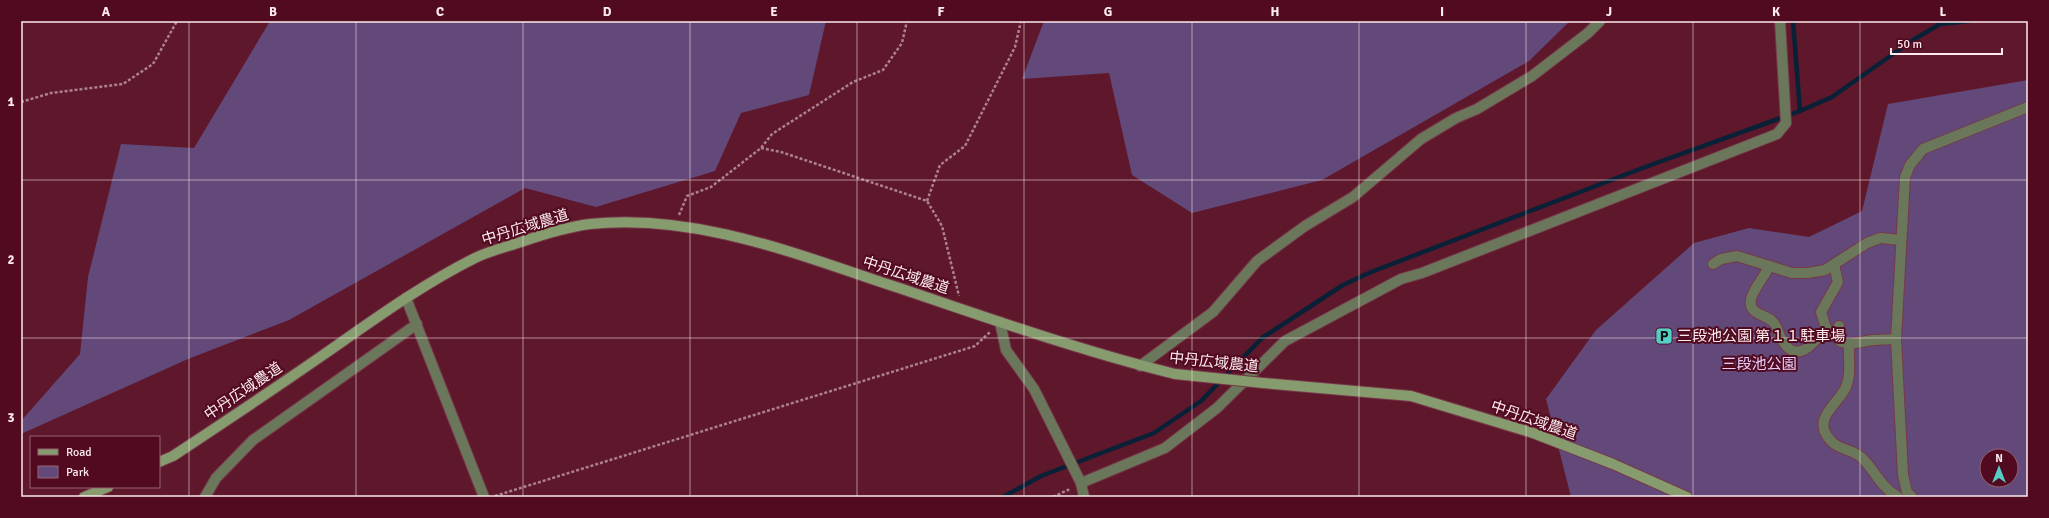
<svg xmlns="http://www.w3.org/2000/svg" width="2049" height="518" viewBox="0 0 2049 518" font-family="Signika,'Noto Sans JP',sans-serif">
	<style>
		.green { fill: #63487a; fill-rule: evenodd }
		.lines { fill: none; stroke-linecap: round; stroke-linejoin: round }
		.stream { stroke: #092137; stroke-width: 4.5 }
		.street-casing { stroke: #77394a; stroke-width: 12 }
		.secondary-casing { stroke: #77394a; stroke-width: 12 }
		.path { stroke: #ad818c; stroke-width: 2.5; stroke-dasharray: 3 2; stroke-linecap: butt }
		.street { stroke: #6a775a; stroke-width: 10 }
		.secondary { stroke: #869c6e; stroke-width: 10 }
		.secondary-bridge-casing { stroke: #77394a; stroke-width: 12; stroke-linecap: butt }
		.secondary-bridge { stroke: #869c6e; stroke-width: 10 }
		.grid { fill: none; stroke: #fceaec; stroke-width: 1; stroke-opacity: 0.55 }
		.labels { text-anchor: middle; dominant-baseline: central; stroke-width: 4; stroke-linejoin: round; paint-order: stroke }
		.street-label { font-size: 15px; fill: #fceaec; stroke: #520a21 }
		.poi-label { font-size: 15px; fill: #fceaec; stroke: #520a21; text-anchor: start }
		.park-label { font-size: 15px; fill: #e5cef9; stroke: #520a21 }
		.neatline { fill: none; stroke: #fceaec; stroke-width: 1.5 }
		.grid-label { font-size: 13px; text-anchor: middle; font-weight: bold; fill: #fceaec }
	</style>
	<rect width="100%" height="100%" fill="#5e172b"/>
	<g class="green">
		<path d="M270 21H826L809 95 741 113 715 171 596 207 525 188 289 320 188 359 21 434V421L80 354 88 277 121 144 194 148Z"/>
		<path d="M1044 21H1570L1529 61 1322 180 1192 213 1132 175 1109 73 1022 79Z"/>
		<path d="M2028 80V497H1571L1546 399 1596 330 1694 243 1749 228 1809 237 1862 211 1888 104ZM1987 456H2011V480H1987Z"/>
	</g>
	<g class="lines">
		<g class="stream">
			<path d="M1793 21 1800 111"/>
			<path d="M1003 497 1041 476 1154 433 1201 401 1262 338 1343 285 1371 272 1648 166 1800 111 1832 97 1913 40 1940 24 1969 21"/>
		</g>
		<g class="street-casing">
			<g id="street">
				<path d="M1713 264 1721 259 1737 256 1792 273H1808L1825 270 1867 243 1880 238 1901 240"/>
				<path d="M1834 265 1838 282 1821 312 1826 328 1841 342 1849 344 1873 340 1896 339"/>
				<path d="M1769 267C1765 275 1753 290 1751 299 1748 314 1764 314 1772 321 1778 326 1778 334 1782 340 1797 366 1815 342 1826 328"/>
				<path d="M406 298 484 497"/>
				<path d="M1000 322 1006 350 1034 389 1081 483 1084 497"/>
				<path d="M1833 335 1839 326"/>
				<path d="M1849 344C1848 359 1852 375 1845 389 1835 407 1811 420 1831 441 1839 450 1852 449 1861 457 1874 469 1881 488 1898 497"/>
				<path d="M1140 366 1213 312 1257 261 1305 226 1353 197 1421 139 1456 118 1477 109 1532 76 1588 33 1600 21"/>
				<path d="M1081 483 1165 448 1217 408 1285 341 1401 279 1422 273 1777 134 1786 123 1780 21"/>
				<path d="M205 497 216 478 253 440 417 324"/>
				<path d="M1912 497 1907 492 1903 475 1896 339 1905 177 1910 165 1923 149 2028 107"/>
			</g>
		</g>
		<g class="secondary-casing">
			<g id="secondary">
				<path d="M1263 383 1411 396 1533 433 1613 464 1687 497"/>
				<path d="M159 462 173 456C223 423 274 389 323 355 372 321 421 285 475 258 489 251 506 247 521 242 544 234 567 227 590 224 695 213 796 254 893 286 986 317 1080 351 1175 374"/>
				<path d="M84 497 108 487"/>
			</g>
		</g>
		<g class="path">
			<path d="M21 102 51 93 123 84 153 64 177 21"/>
			<path d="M761 148 781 152 927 201 942 226 959 296"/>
			<path d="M927 201 940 165 965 146 1015 47 1021 21"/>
			<path d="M679 215 687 196 711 187 761 148 772 134 853 82 883 70 902 43 907 21"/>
			<path d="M495 496 975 346 990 332"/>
			<path d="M1053 497 1070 489"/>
		</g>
		<use href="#street" class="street"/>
		<use href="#secondary" class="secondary"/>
		<g class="secondary-bridge-casing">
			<path id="secondary-bridge" d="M1175 374 1263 383"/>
		</g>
		<use href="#secondary-bridge" class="secondary-bridge"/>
	</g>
	<path class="grid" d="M189 21V497M356 21V497M523 21V497M690 21V497M857 21V497M1024 21V497M1192 21V497M1359 21V497M1526 21V497M1693 21V497M1860 21V497M21 180H2028M21 338H2028"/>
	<defs>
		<g id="parking-square" transform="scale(0.9)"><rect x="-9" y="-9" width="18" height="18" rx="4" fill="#55cec5" stroke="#520a21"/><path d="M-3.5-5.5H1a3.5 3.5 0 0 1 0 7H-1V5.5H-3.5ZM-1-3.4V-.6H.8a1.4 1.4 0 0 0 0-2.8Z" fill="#111"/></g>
	</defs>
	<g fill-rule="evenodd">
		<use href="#parking-square" x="1664" y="336"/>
	</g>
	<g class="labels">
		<g class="street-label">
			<text transform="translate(525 227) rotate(-17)">中丹広域農道</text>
			<text transform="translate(906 275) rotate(18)">中丹広域農道</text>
			<text transform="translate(1214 362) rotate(6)">中丹広域農道</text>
			<text transform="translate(243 391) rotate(-34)">中丹広域農道</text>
			<text transform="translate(1534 420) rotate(19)">中丹広域農道</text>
		</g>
		<g class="poi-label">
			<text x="1677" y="336">三段池公園 第１１駐車場</text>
		</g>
		<g class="park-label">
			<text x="1759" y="364">三段池公園</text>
		</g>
	</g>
	<rect width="2049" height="518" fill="none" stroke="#520a21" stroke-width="44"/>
	<rect x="30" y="436" width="130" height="52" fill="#520a21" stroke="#966472"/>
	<rect x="38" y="449" width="20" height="6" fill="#869c6e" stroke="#966472"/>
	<text x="66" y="456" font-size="12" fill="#fceaec">Road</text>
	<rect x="38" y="466" width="20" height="12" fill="#63487a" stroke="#966472"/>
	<text x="66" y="476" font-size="12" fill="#fceaec">Park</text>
	<g transform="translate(1999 468)"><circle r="19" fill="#520a21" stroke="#966472"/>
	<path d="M0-3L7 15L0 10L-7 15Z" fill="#55cec5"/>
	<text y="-6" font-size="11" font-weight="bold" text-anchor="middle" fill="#fceaec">N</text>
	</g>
	<path d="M1891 48v6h111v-6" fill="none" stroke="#fceaec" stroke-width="2"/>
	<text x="1897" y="48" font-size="12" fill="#fceaec" stroke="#520a21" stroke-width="3" paint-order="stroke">50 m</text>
	<rect x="22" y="22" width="2005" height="474" class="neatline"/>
	<g class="grid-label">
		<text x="106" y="16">A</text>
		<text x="273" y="16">B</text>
		<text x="440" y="16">C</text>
		<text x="607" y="16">D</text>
		<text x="774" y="16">E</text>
		<text x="941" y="16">F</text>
		<text x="1108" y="16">G</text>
		<text x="1275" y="16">H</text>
		<text x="1442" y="16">I</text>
		<text x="1609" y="16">J</text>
		<text x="1776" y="16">K</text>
		<text x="1943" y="16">L</text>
		<text x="11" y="106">1</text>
		<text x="11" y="264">2</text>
		<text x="11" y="422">3</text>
	</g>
</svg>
